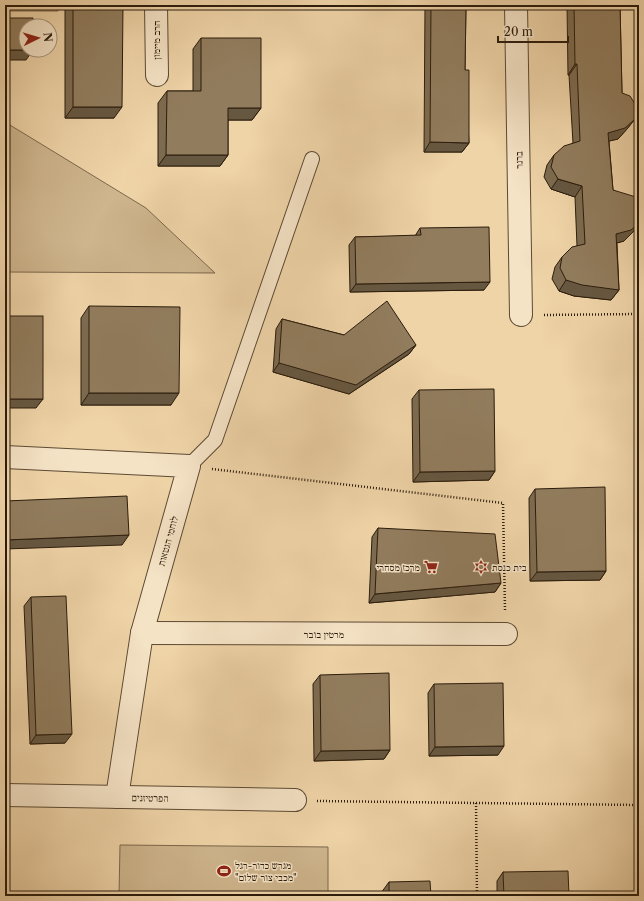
<svg xmlns="http://www.w3.org/2000/svg" width="644" height="901" viewBox="0 0 644 901" font-family="'Libre Caslon Text','Frank Ruhl Libre',serif">
	<style>
		.green { fill: #ceb58d; stroke: #7c684c }
		.lines { fill: none; stroke-linecap: round; stroke-linejoin: round }
		.lane-casing { stroke: #5c4a33; stroke-width: 16 }
		.street-casing { stroke: #5c4a33; stroke-width: 24 }
		.path { stroke: #2b1c0c; stroke-width: 2.5; stroke-dasharray: 1 2; stroke-linecap: butt }
		.lane { stroke: #f5e3c6; stroke-width: 14 }
		.street { stroke: #f5e3c6; stroke-width: 22 }
		.wall { fill: #7d6b50; stroke: #2b1c0c }
		.shaded-wall { fill: #665741; stroke: #2b1c0c }
		.building { fill: #917c5d; stroke: #2b1c0c }
		.labels { text-anchor: middle; dominant-baseline: central; stroke-width: 3; stroke-linejoin: round; paint-order: stroke }
		.street-label { font-size: 10px; fill: #2b1c0c; stroke: #f5e3c6 }
		.poi-label { font-size: 10px; fill: #2b1c0c; stroke: #f5e3c6; text-anchor: start }
	</style>
	<rect width="100%" height="100%" fill="#efd4a8"/>
	<filter id="stains"><feTurbulence type="fractalNoise" baseFrequency=".005" numOctaves="4"/><feColorMatrix values="0 0 0 0 .2 0 0 0 0 .09 0 0 0 0 .02 0 0 0 .5 -.17"/></filter>
	<radialGradient id="worn" r=".72"><stop offset=".6" stop-color="#630" stop-opacity="0"/><stop offset="1" stop-color="#630" stop-opacity=".3"/></radialGradient>
	<g class="green">
		<path d="M5 5H57L58 11H5Z"/>
		<path d="M5 122 146 208 215 273 5 272Z"/>
		<path d="M120 845 328 847V896H119Z"/>
	</g>
	<g class="lines">
		<g class="lane-casing">
			<path id="lane" d="M189 466 215 440 312 159"/>
		</g>
		<g class="street-casing">
			<g id="street">
				<path d="M156 5 157 75"/>
				<path d="M516 5 521 315"/>
				<path d="M5 457 189 466 142 633 117 797"/>
				<path d="M142 633 506 634"/>
				<path d="M5 795 295 800"/>
			</g>
		</g>
		<g class="path">
			<path d="M544 315 639 314"/>
			<path d="M212 469 503 503 505 611"/>
			<path d="M317 801 639 805"/>
			<path d="M476 803 477 896"/>
		</g>
		<use href="#lane" class="lane"/>
		<use href="#street" class="street"/>
	</g>
	<g class="wall">
		<path d="M65 5H123L114 118H65Z"/>
		<path d="M425 5H466L465 70 469 143 462 152H424Z"/>
		<path d="M567 5H620L622 93 635 119 627 129 618 139 609 141 613 190 639 202V224L633 232 624 241 617 243 619 290 611 300 574 296 559 291 552 279 555 267 562 257 577 246 575 197 551 189 544 177 547 165 554 155 573 143 569 75H568Z"/>
		<path d="M201 38 261 108 252 120H228V155L220 166H158V103L167 91H193V49Z"/>
		<path d="M420 228 484 290 350 292 349 245 355 237 415 236Z"/>
		<path d="M89 306 171 405H81V318Z"/>
		<path d="M282 319 344 335 416 345 409 354 349 394 273 372 276 329Z"/>
		<path d="M419 390 495 471 489 480 413 482 412 399Z"/>
		<path d="M535 489 606 571 600 580 530 581 529 498Z"/>
		<path d="M378 528 501 583 495 592 369 603 372 537Z"/>
		<path d="M31 597 65 743 30 744 24 606Z"/>
		<path d="M320 675 390 750 384 759 314 761 313 684Z"/>
		<path d="M434 684 498 755 429 756 428 693Z"/>
		<path d="M503 872 569 896H497V881Z"/>
		<path d="M389 882 431 896H381V893Z"/>
	</g>
	<g class="shaded-wall">
		<path d="M200 5H266L264 8H198Z"/>
		<path d="M5 50H33L26 60H5Z"/>
		<path d="M575 64H577L569 75H568Z"/>
		<path d="M73 107H122L114 118H65Z"/>
		<path d="M228 108H261L252 120H220Z"/>
		<path d="M635 119 627 129 618 139 601 143 608 133Z"/>
		<path d="M430 142 469 143 462 152H424Z"/>
		<path d="M166 155H228L220 166H158Z"/>
		<path d="M558 179 582 186 575 197 551 189Z"/>
		<path d="M639 223 633 232 624 241 609 245 616 234Z"/>
		<path d="M566 280 619 290 611 300 574 296 559 291Z"/>
		<path d="M490 282 484 290 350 292 356 284Z"/>
		<path d="M416 345 409 354 349 394 273 372 279 363Z"/>
		<path d="M89 393H179L171 405H81Z"/>
		<path d="M5 399H43L36 408H5Z"/>
		<path d="M495 471 489 480 413 482 420 472Z"/>
		<path d="M129 535 122 545 5 549V540Z"/>
		<path d="M606 571 600 580 530 581 537 572Z"/>
		<path d="M501 583 495 592 369 603 375 594Z"/>
		<path d="M72 734 65 743 30 744 36 735Z"/>
		<path d="M504 746 498 755 429 756 435 747Z"/>
		<path d="M390 750 384 759 314 761 321 751Z"/>
	</g>
	<g class="building">
		<path d="M73 5H123L122 107H73Z"/>
		<path d="M431 5H466L465 70H469V143L430 142Z"/>
		<path d="M574 5H620L622 93 630 96 637 107 635 119 625 128 608 133 613 190 636 197 639 202V223L631 230 616 234 619 290 582 285 566 280 560 268 562 257 572 247 585 244 582 186 558 179 551 167 554 155 564 146 580 141 577 64H575Z"/>
		<path d="M5 18H33V26H26V50H33H5Z"/>
		<path d="M201 38H261V108H228V155H166L167 91H201Z"/>
		<path d="M489 227 490 282 356 284 355 237 421 235 420 228Z"/>
		<path d="M387 301 416 345 356 385 279 363 282 319 344 335Z"/>
		<path d="M89 306 180 307 179 393H89Z"/>
		<rect x="5" y="316" width="38" height="83"/>
		<path d="M494 389 495 471 420 472 419 390Z"/>
		<path d="M605 487 606 571 537 572 535 489Z"/>
		<path d="M127 496 129 535 5 540V501Z"/>
		<path d="M378 528 495 534 501 583 375 594Z"/>
		<path d="M66 596 72 734 36 735 31 597Z"/>
		<path d="M389 673 390 750 321 751 320 675Z"/>
		<path d="M503 683 504 746 435 747 434 684Z"/>
		<path d="M568 871 569 896H504L503 872Z"/>
		<path d="M430 881 431 896H389V882Z"/>
	</g>
	<defs>
		<g id="supermarket-bare" transform="scale(1.08)"><path d="M-6-5.5h2.5l.6 2H6L4.5 2H-2.5L-4.4-4H-6ZM-1.5 3.2a1.3 1.3 0 1 0 .1 0ZM3 3.2a1.3 1.3 0 1 0 .1 0Z" fill="#8f2418" stroke="#f5e3c6" stroke-width="2.5" paint-order="stroke"/></g>
		<g id="synagogue-bare" transform="scale(1.08)"><path d="M0-6.5L5.6 3.2H-5.6ZM0 6.5L5.6-3.2H-5.6Z" fill="#8f2418" stroke="#f5e3c6" stroke-width="2.5" paint-order="stroke"/></g>
		<g id="stadium-bare" transform="scale(1.08)"><path d="M0-5a6.5 5 0 1 0 0 10a6.5 5 0 1 0 0-10ZM-3.5-1.8h7v3.6h-7Z" fill="#8f2418" stroke="#f5e3c6" stroke-width="2.5" paint-order="stroke"/></g>
	</defs>
	<g fill-rule="evenodd">
		<use href="#supermarket-bare" x="431" y="567"/>
		<use href="#synagogue-bare" x="481" y="567"/>
		<use href="#stadium-bare" x="224" y="871"/>
	</g>
	<g class="labels">
		<g class="street-label">
			<text transform="translate(156 40) rotate(-90)">הרב מיימון</text>
			<text transform="translate(519 160) rotate(-91)">ברנר</text>
			<text transform="translate(168 541) rotate(-74)">לוחמי הגטאות</text>
			<text x="324" y="634">מרטין בובר</text>
			<text transform="translate(150 798) rotate(1)">הפרטיזנים</text>
		</g>
		<g class="poi-label">
			<text x="420" y="567" text-anchor="end">מרכז מסחרי</text>
			<text x="492" y="567">בית כנסת</text>
			<text x="235" y="865">מגרש כדור-רגל<tspan x="235" dy="12">"מכבי צור שלום"</tspan></text>
		</g>
	</g>
	<rect width="644" height="901" fill="none" stroke="#efd4a8" stroke-width="20"/>
	<rect x="6" y="6" width="632" height="889" fill="none" stroke="#2b1c0c" stroke-width="2"/>
	<rect x="10" y="10" width="624" height="881" fill="none" stroke="#2b1c0c"/>
	<g transform="translate(38 38) rotate(85)"><circle r="19" fill="#f5e3c6" stroke="#a4937c"/>
	<path d="M0-3L7 15L0 10L-7 15Z" fill="#8f2418"/>
	<text y="-6" font-size="11" font-weight="bold" text-anchor="middle" fill="#2b1c0c">N</text>
	</g>
	<path d="M498 36v6h70v-6" fill="none" stroke="#2b1c0c" stroke-width="2"/>
	<text x="504" y="36" font-size="12" fill="#2b1c0c" stroke="#f5e3c6" stroke-width="3" paint-order="stroke">20 m</text>
	<rect width="100%" height="100%" filter="url(#stains)"/>
	<rect width="100%" height="100%" fill="url(#worn)"/>
</svg>
